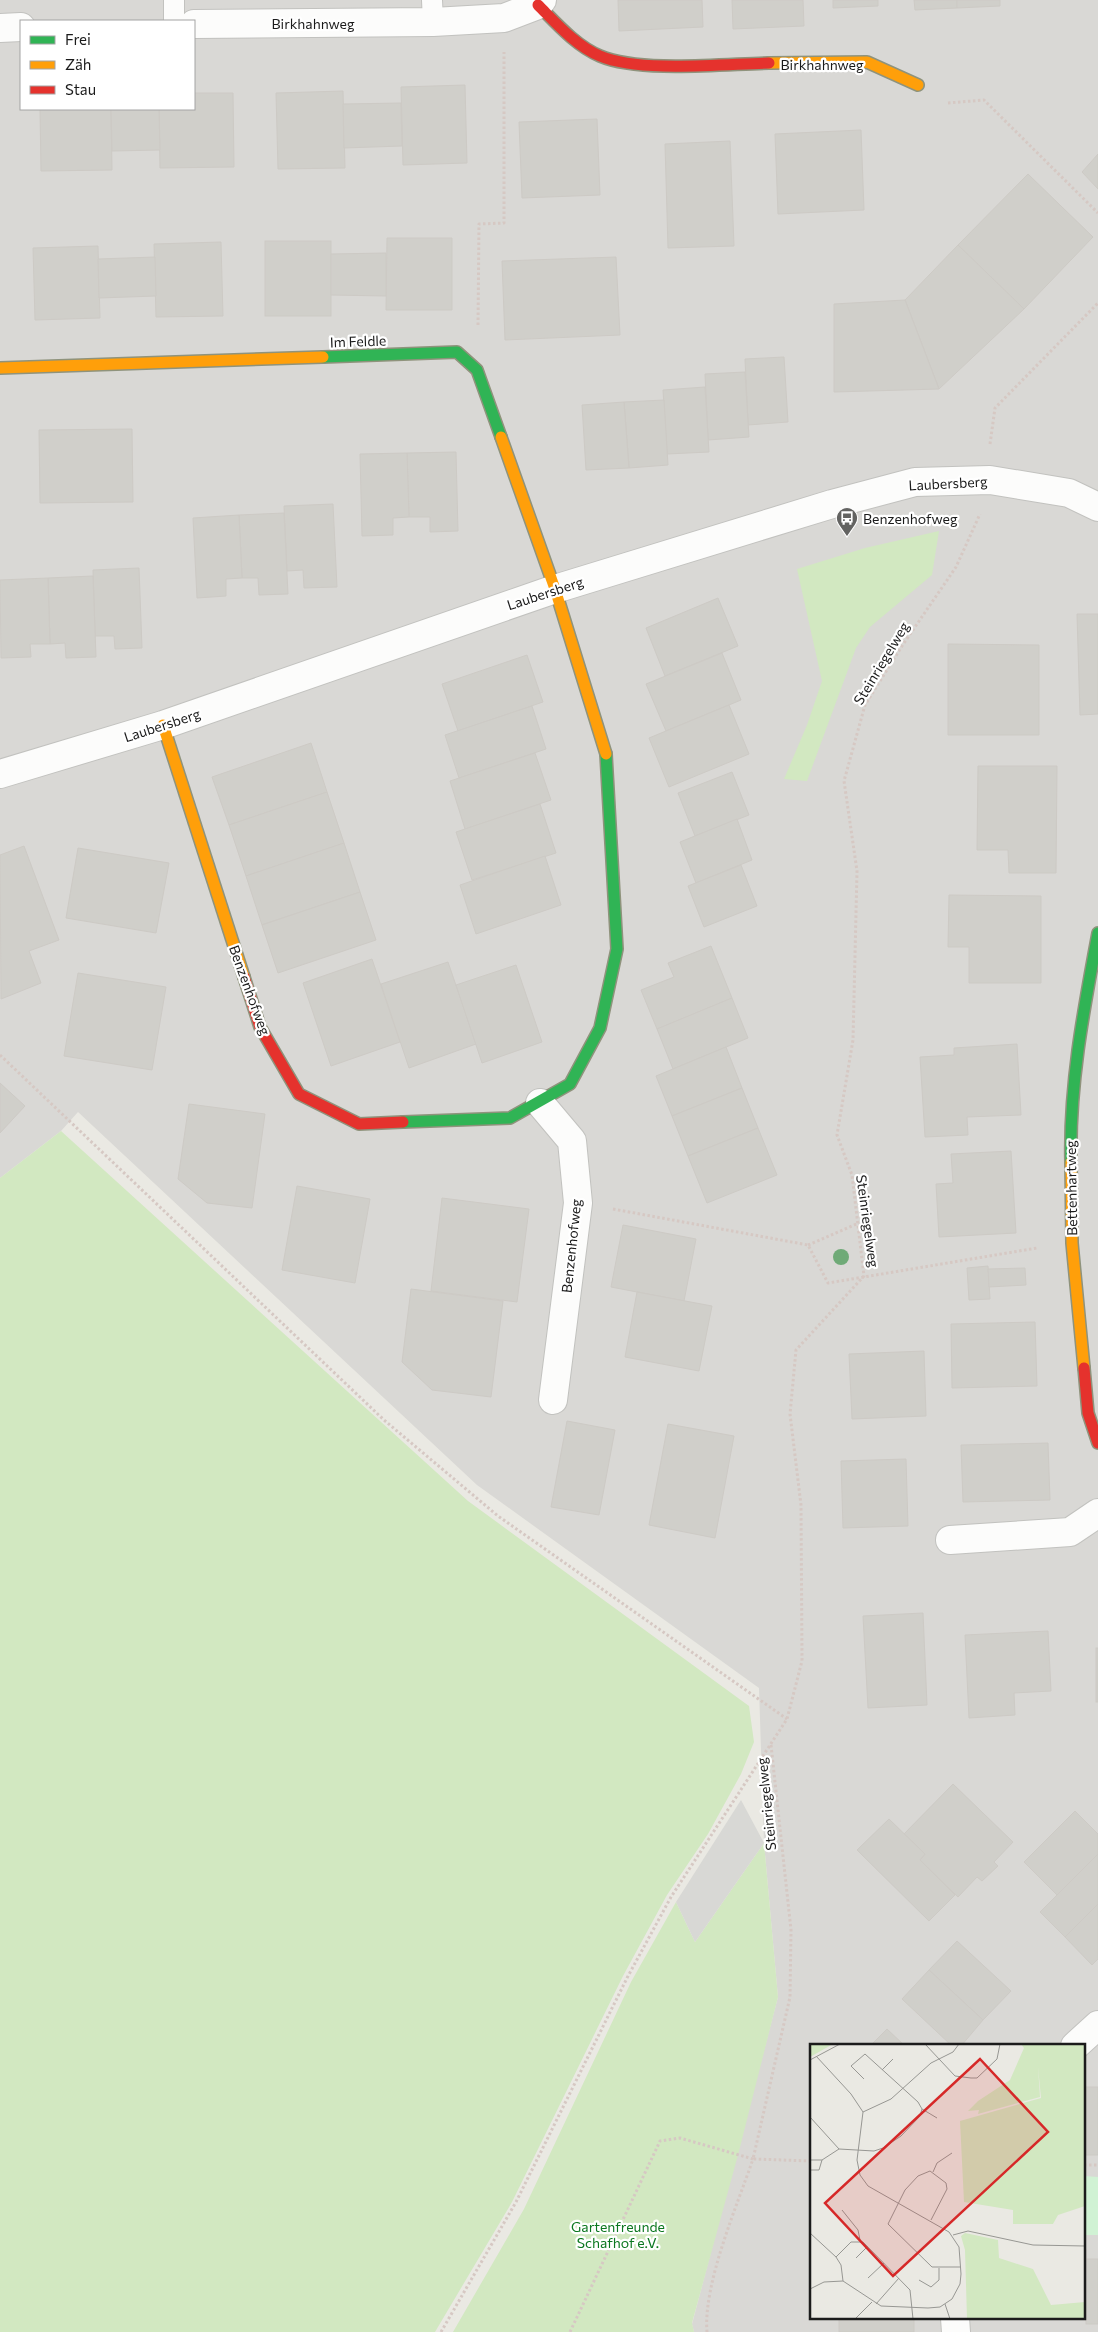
<svg xmlns="http://www.w3.org/2000/svg" width="1098" height="2332" viewBox="0 0 1098 2332" font-family="Commissioner,sans-serif">
	<style>
		.residential { fill: #d9d8d5; fill-rule: evenodd }
		.grass { fill: #d2e8c1 }
		.park { fill: #d0f2d4 }
		.parking { fill: #d8d8d5 }
		.building { fill: #d0cfca; stroke: #cdcac5 }
		.lines { fill: none; stroke-linecap: round; stroke-linejoin: round }
		.lane-casing { stroke: #c2c2bf; stroke-width: 22 }
		.street-casing { stroke: #c2c2bf; stroke-width: 30 }
		.fast-casing { stroke: #8f937c; stroke-width: 14 }
		.slow-casing { stroke: #8f937c; stroke-width: 14 }
		.jam-casing { stroke: #8f937c; stroke-width: 14 }
		.path { stroke: #d6c8c3; stroke-width: 3; stroke-dasharray: 2.5 2.5; stroke-linecap: butt }
		.lane { stroke: #fcfcfb; stroke-width: 20 }
		.street { stroke: #fcfcfb; stroke-width: 28 }
		.fast { stroke: #30b455; stroke-width: 11 }
		.slow { stroke: #ff9f0a; stroke-width: 11 }
		.jam { stroke: #e5322d; stroke-width: 11 }
		.tree { fill: #6faa77 }
		.labels { text-anchor: middle; dominant-baseline: central; stroke-width: 4.5; stroke-linejoin: round; paint-order: stroke }
		.street-label { font-size: 14px; fill: #1b1b1b; stroke: #fff }
		.poi-label { font-size: 14px; fill: #1b1b1b; stroke: #fff; text-anchor: start }
		.park-label { font-size: 14px; fill: #0b771f; stroke: #fff }
		.inset-road { fill: none; stroke: #979793; stroke-width: 1 }
		.view { fill: #d62828; fill-opacity: 0.15; stroke: #d62828; stroke-width: 2.5 }
		.inset-edge { fill: none; stroke: #1b1b1b; stroke-width: 2.5 }
	</style>
	<rect width="100%" height="100%" fill="#eae9e3"/>
	<path class="residential" d="M0 0H1098V2332H694L692 2324 778 1997 764 1843 759 1688 477 1485 78 1112 61 1131 0 1178ZM21 21H194V109H21ZM812 2046H1084V2318H812Z"/>
	<g class="grass">
		<path d="M939 531 932 575 870 627 856 648 807 781 784 779 807 725 822 681 797 569 865 548Z"/>
		<path d="M61 1131 468 1501 749 1706 754 1742 741 1774 708 1834 667 1895 623 1976 512 2202 435 2332H0V1178Z"/>
		<path d="M764 1843 778 1997 738 2155 692 2323 694 2332H453L524 2209 631 1982 676 1902 695 1942Z"/>
	</g>
	<path class="park" d="M1084 2176 1098 2177V2235H1084Z"/>
	<path class="parking" d="M741 1800 764 1843 695 1942 676 1902Z"/>
	<g class="building">
		<path d="M618 0H702L703 27 619 31Z"/>
		<path d="M732 0H803L804 26 733 29Z"/>
		<path d="M833 0H878V6L833 8Z"/>
		<path d="M914 0H957V8L915 10Z"/>
		<path d="M957 0H1000V6L957 8Z"/>
		<path d="M465 85 467 163 403 165 401 87Z"/>
		<path d="M343 91 345 168 278 169 276 93Z"/>
		<path d="M194 93H233L234 167 160 168 159 109H194Z"/>
		<path d="M401 103 402 146 344 148 343 104Z"/>
		<path d="M40 109H111L112 170 41 171Z"/>
		<path d="M111 109H159L160 150 112 151Z"/>
		<path d="M597 119 600 195 522 198 519 122Z"/>
		<path d="M861 130 864 210 778 214 775 134Z"/>
		<path d="M730 141 734 246 668 248 665 144Z"/>
		<path d="M1098 154V189L1082 172Z"/>
		<path d="M1028 174 1093 237 1024 309 958 245Z"/>
		<path d="M387 238H452V310H386Z"/>
		<rect x="265" y="241" width="66" height="75"/>
		<path d="M221 242 223 316 156 317 154 244Z"/>
		<path d="M958 245 1024 309 939 389 905 300Z"/>
		<path d="M98 246 100 318 35 320 33 248Z"/>
		<path d="M386 253V296L331 295V254Z"/>
		<path d="M155 257 156 296 99 298 98 259Z"/>
		<path d="M616 257 620 335 505 340 502 261Z"/>
		<path d="M905 300 939 389 834 392V304Z"/>
		<path d="M784 357 788 422 748 425 745 359Z"/>
		<path d="M745 372 749 437 708 440 705 374Z"/>
		<path d="M705 387 709 452 667 454 663 390Z"/>
		<path d="M664 400 668 465 629 468 624 402Z"/>
		<path d="M624 402 629 468 586 470 582 405Z"/>
		<path d="M132 429 133 502 40 503 39 430Z"/>
		<path d="M456 452 458 531 430 532V517H409L407 453Z"/>
		<path d="M407 453 409 517 393 518V535L362 536 360 454Z"/>
		<path d="M333 504 337 587 304 588 303 570 287 571 284 506Z"/>
		<path d="M284 513 288 594 259 595 258 578H242L239 515Z"/>
		<path d="M239 515 242 578 226 579V596L197 598 193 518Z"/>
		<path d="M139 568 142 648 115 649 114 636H95L93 570Z"/>
		<path d="M93 576 96 657 66 658 65 643 50 644 48 578Z"/>
		<path d="M48 578 50 644H30L31 657 1 658 0 580Z"/>
		<path d="M718 598 738 646 665 676 646 628Z"/>
		<path d="M1077 614H1098V714L1080 715Z"/>
		<path d="M948 644 1039 645V735H948Z"/>
		<path d="M722 653 741 700 666 731 646 684Z"/>
		<path d="M527 655 543 702 458 731 442 684Z"/>
		<path d="M729 705 749 754 669 787 649 738Z"/>
		<path d="M532 706 546 749 459 778 445 735Z"/>
		<path d="M311 743 327 792 229 825 212 777Z"/>
		<path d="M535 753 551 800 465 829 450 781Z"/>
		<path d="M978 766H1057L1056 873H1009L1008 850H977Z"/>
		<path d="M732 772 749 815 695 836 678 793Z"/>
		<path d="M327 792 344 843 246 876 229 825Z"/>
		<path d="M540 804 556 853 472 880 456 832Z"/>
		<path d="M737 819 752 860 696 883 680 842Z"/>
		<path d="M344 843 360 892 262 925 246 876Z"/>
		<path d="M24 846 59 940 29 951 41 983 1 999 0 855Z"/>
		<path d="M78 848 169 863 156 933 66 918Z"/>
		<path d="M545 856 561 905 476 934 460 885Z"/>
		<path d="M741 865 757 906 704 927 688 886Z"/>
		<path d="M360 892 376 940 278 973 262 925Z"/>
		<path d="M949 895 1041 896V983H969V947H948Z"/>
		<path d="M711 946 732 998 657 1029 641 990 674 977 668 963Z"/>
		<path d="M372 959 400 1042 331 1066 303 983Z"/>
		<path d="M448 962 476 1044 409 1068 381 984Z"/>
		<path d="M516 965 542 1042 482 1063 456 985Z"/>
		<path d="M78 973 166 987 152 1070 64 1056Z"/>
		<path d="M732 998 748 1038 673 1069 657 1029Z"/>
		<path d="M1017 1044 1021 1115 967 1117 968 1135 925 1137 920 1057 954 1055V1048Z"/>
		<path d="M726 1047 742 1088 672 1116 656 1076Z"/>
		<path d="M0 1083 25 1106 0 1133Z"/>
		<path d="M742 1088 758 1128 688 1156 672 1116Z"/>
		<path d="M189 1104 265 1114 252 1208 207 1203 178 1179Z"/>
		<path d="M758 1128 777 1175 707 1203 688 1156Z"/>
		<path d="M1011 1151 1016 1233 939 1237 936 1184 953 1183 951 1154Z"/>
		<path d="M297 1186 370 1199 355 1283 282 1270Z"/>
		<path d="M442 1198 529 1209 517 1302 431 1291Z"/>
		<path d="M623 1225 696 1239 684 1301 611 1287Z"/>
		<path d="M988 1266 990 1299 969 1300 967 1268Z"/>
		<path d="M1025 1268 1026 1285 989 1287 988 1269Z"/>
		<path d="M411 1289 503 1301 491 1397 432 1390 402 1362Z"/>
		<path d="M637 1292 712 1306 699 1371 625 1357Z"/>
		<path d="M1035 1322 1037 1386 952 1388 951 1324Z"/>
		<path d="M924 1351 926 1416 852 1419 849 1354Z"/>
		<path d="M567 1421 615 1430 599 1515 551 1507Z"/>
		<path d="M668 1424 734 1436 715 1538 649 1525Z"/>
		<path d="M1048 1443 1050 1500 963 1502 961 1445Z"/>
		<path d="M906 1459 908 1526 843 1528 841 1461Z"/>
		<path d="M923 1613 927 1705 868 1708 863 1616Z"/>
		<path d="M1048 1631 1051 1691 1014 1693 1015 1715 969 1718 965 1635Z"/>
		<rect x="1096" y="1648" width="2" height="54"/>
		<path d="M953 1784 1013 1842 994 1862 998 1866 982 1881 977 1877 958 1897 920 1860 925 1854 904 1834Z"/>
		<path d="M1075 1811 1098 1834V1854L1057 1895 1024 1862Z"/>
		<path d="M889 1819 925 1854 920 1860 955 1895 929 1921 857 1850Z"/>
		<path d="M1098 1854V1904L1065 1937 1040 1912Z"/>
		<path d="M1098 1904V1959L1092 1965 1065 1937Z"/>
		<path d="M957 1941 1011 1991 983 2020 929 1970Z"/>
		<path d="M929 1970 983 2020 961 2046H952L902 1999Z"/>
		<path d="M887 2029 905 2046H870Z"/>
		<rect x="1084" y="2087" width="14" height="68"/>
		<rect x="1084" y="2250" width="2" height="66"/>
		<rect x="1086" y="2259" width="12" height="65"/>
		<rect x="839" y="2318" width="75" height="14"/>
	</g>
	<g class="lines">
		<g class="lane-casing">
			<g id="lane">
				<path d="M174 0V21"/>
				<path d="M432 0 433 22"/>
			</g>
		</g>
		<g class="street-casing">
			<g id="street">
				<path d="M194 24 433 22 504 18 538 5 542 0"/>
				<path d="M0 28 21 27"/>
				<path d="M0 774 163 725 555 589 832 504 915 482 990 480 1069 493 1098 507"/>
				<path d="M540 1103 572 1141 578 1203 553 1400"/>
				<path d="M950 1540 1070 1532 1098 1513"/>
				<path d="M1075 2046 1098 2025"/>
				<path d="M955 2318 956 2332"/>
			</g>
		</g>
		<g class="fast-casing">
			<g id="fast">
				<path d="M323 357 457 352 477 370 501 437"/>
				<path d="M403 1122 510 1118 570 1084 600 1028 617 949 606 754"/>
				<path d="M1071 1162C1069 1085 1084 1008 1098 933"/>
			</g>
		</g>
		<g class="slow-casing">
			<g id="slow">
				<path d="M769 63 867 62 918 85"/>
				<path d="M0 368 323 357"/>
				<path d="M501 437 555 589 606 754"/>
				<path d="M163 725 244 977"/>
				<path d="M1071 1162 1072 1243 1084 1368"/>
			</g>
		</g>
		<g class="jam-casing">
			<g id="jam">
				<path d="M538 5C556 23 576 46 600 56 640 73 724 64 769 63"/>
				<path d="M244 977 260 1027 299 1094 359 1124 403 1122"/>
				<path d="M1084 1368 1088 1413 1098 1443"/>
			</g>
		</g>
		<g class="path">
			<path d="M948 103 984 100 1098 213"/>
			<path d="M478 325 479 224 504 223V52"/>
			<path d="M990 444 995 408 1098 303"/>
			<path d="M0 1055 384 1420 498 1516 787 1719"/>
			<path d="M613 1209 808 1245 828 1283 1037 1248"/>
			<path d="M808 1245 859 1223"/>
			<path d="M771 1745 791 1930 790 1997 753 2159 812 2161"/>
			<path d="M1084 2165H1098"/>
			<path d="M441 2332 516 2202 627 1978 671 1897 787 1719 802 1661 801 1505 790 1414 796 1350 864 1276 852 1175 837 1135 853 1040 857 871 844 781 865 705 902 646 956 567 980 514"/>
			<path d="M570 2332 660 2141 680 2138 753 2159C737 2206 703 2284 707 2332"/>
		</g>
		<use href="#lane" class="lane"/>
		<use href="#street" class="street"/>
		<use href="#fast" class="fast"/>
		<use href="#slow" class="slow"/>
		<use href="#jam" class="jam"/>
	</g>
	<circle class="tree" cx="841" cy="1257" r="8"/>
	<defs>
		<g id="bus-pin" transform="scale(1.125)"><path d="M0 17L-7.5 6A9.5 9.5 0 1 1 7.5 6Z" fill="#636361" stroke="#fff"/><path d="M-5-6H5V4H4V6H2V4H-2V6H-4V4H-5ZM-3.5-4V0h7V-4ZM-3.5 1.2v1.5H-2V1.2ZM2 1.2v1.5H3.5V1.2Z" fill="#fff"/></g>
	</defs>
	<g fill-rule="evenodd">
		<use href="#bus-pin" x="847" y="518"/>
	</g>
	<g class="labels">
		<g class="street-label">
			<text x="313" y="23">Birkhahnweg</text>
			<text x="822" y="64">Birkhahnweg</text>
			<text transform="translate(358 341) rotate(-2)">Im Feldle</text>
			<text transform="translate(948 483) rotate(-3)">Laubersberg</text>
			<text transform="translate(545 593) rotate(-18)">Laubersberg</text>
			<text transform="translate(881 663) rotate(-59)">Steinriegelweg</text>
			<text transform="translate(162 725) rotate(-18)">Laubersberg</text>
			<text transform="translate(250 990) rotate(70)">Benzenhofweg</text>
			<text transform="translate(1071 1188) rotate(-91)">Bettenhartweg</text>
			<text transform="translate(868 1221) rotate(82)">Steinriegelweg</text>
			<text transform="translate(571 1246) rotate(-84)">Benzenhofweg</text>
			<text transform="translate(766 1804) rotate(-96)">Steinriegelweg</text>
		</g>
		<g class="poi-label">
			<text x="863" y="518">Benzenhofweg</text>
		</g>
		<g class="park-label">
			<text x="618" y="2226">Gartenfreunde<tspan x="618" dy="16">Schafhof e.V.</tspan></text>
		</g>
	</g>
	<g transform="translate(810 2044)">
		<rect width="275" height="275" fill="#eae9e3"/>
		<path d="M0 0H23L0 13ZM211 0H275V162L248 171 243 180H203V166L154 158 150 77 231 54 228 23 230 53 168 70 169 66 158 67 168 57 200 36 214 4ZM155 189 188 196 189 214 223 225 241 261 275 258V275H157L155 206 151 192Z" fill="#d2e8c1"/>
		<path class="inset-road" d="M115 0 145 32 161 34H167L187 15 190 0M0 16 30 0M72 26 83 15M112 65 127 74M53 68 81 55 121 19 143 8 149 0M0 73 29 105M0 116H12L29 105 64 107 73 104 91 92 110 72 112 65 108 58 55 10 41 22 54 35M0 126H9L12 116M123 128 127 119 142 109M32 166 48 186 50 196M121 176 137 145 136 139 120 127 108 132 95 146 78 180 122 223H151M0 189 26 213 31 221 33 237M143 191 158 187 223 201 275 202M26 213 41 198H53L100 246 103 275M46 214 58 202M58 234 74 219M109 236 121 243 129 236V224M0 245 14 238 33 237 71 262 118 264 130 263 142 255 150 240 151 230 149 203 139 188 58 142 50 131 47 116 53 68 41 50 6 12M66 260 89 234M135 260 140 275M45 275 62 258"/>
		<path class="view" d="M170 15 238 88 83 232 15 159Z"/>
		<rect width="275" height="275" class="inset-edge"/>
	</g>
	<rect x="20" y="20" width="175" height="90" fill="#ffffff" stroke="#a4a4a4"/>
	<rect x="30" y="36" width="25" height="8" fill="#30b455" stroke="#a4a4a4"/>
	<text x="65" y="45" font-size="15" fill="#1b1b1b">Frei</text>
	<rect x="30" y="61" width="25" height="8" fill="#ff9f0a" stroke="#a4a4a4"/>
	<text x="65" y="70" font-size="15" fill="#1b1b1b">Zäh</text>
	<rect x="30" y="86" width="25" height="8" fill="#e5322d" stroke="#a4a4a4"/>
	<text x="65" y="95" font-size="15" fill="#1b1b1b">Stau</text>
</svg>
